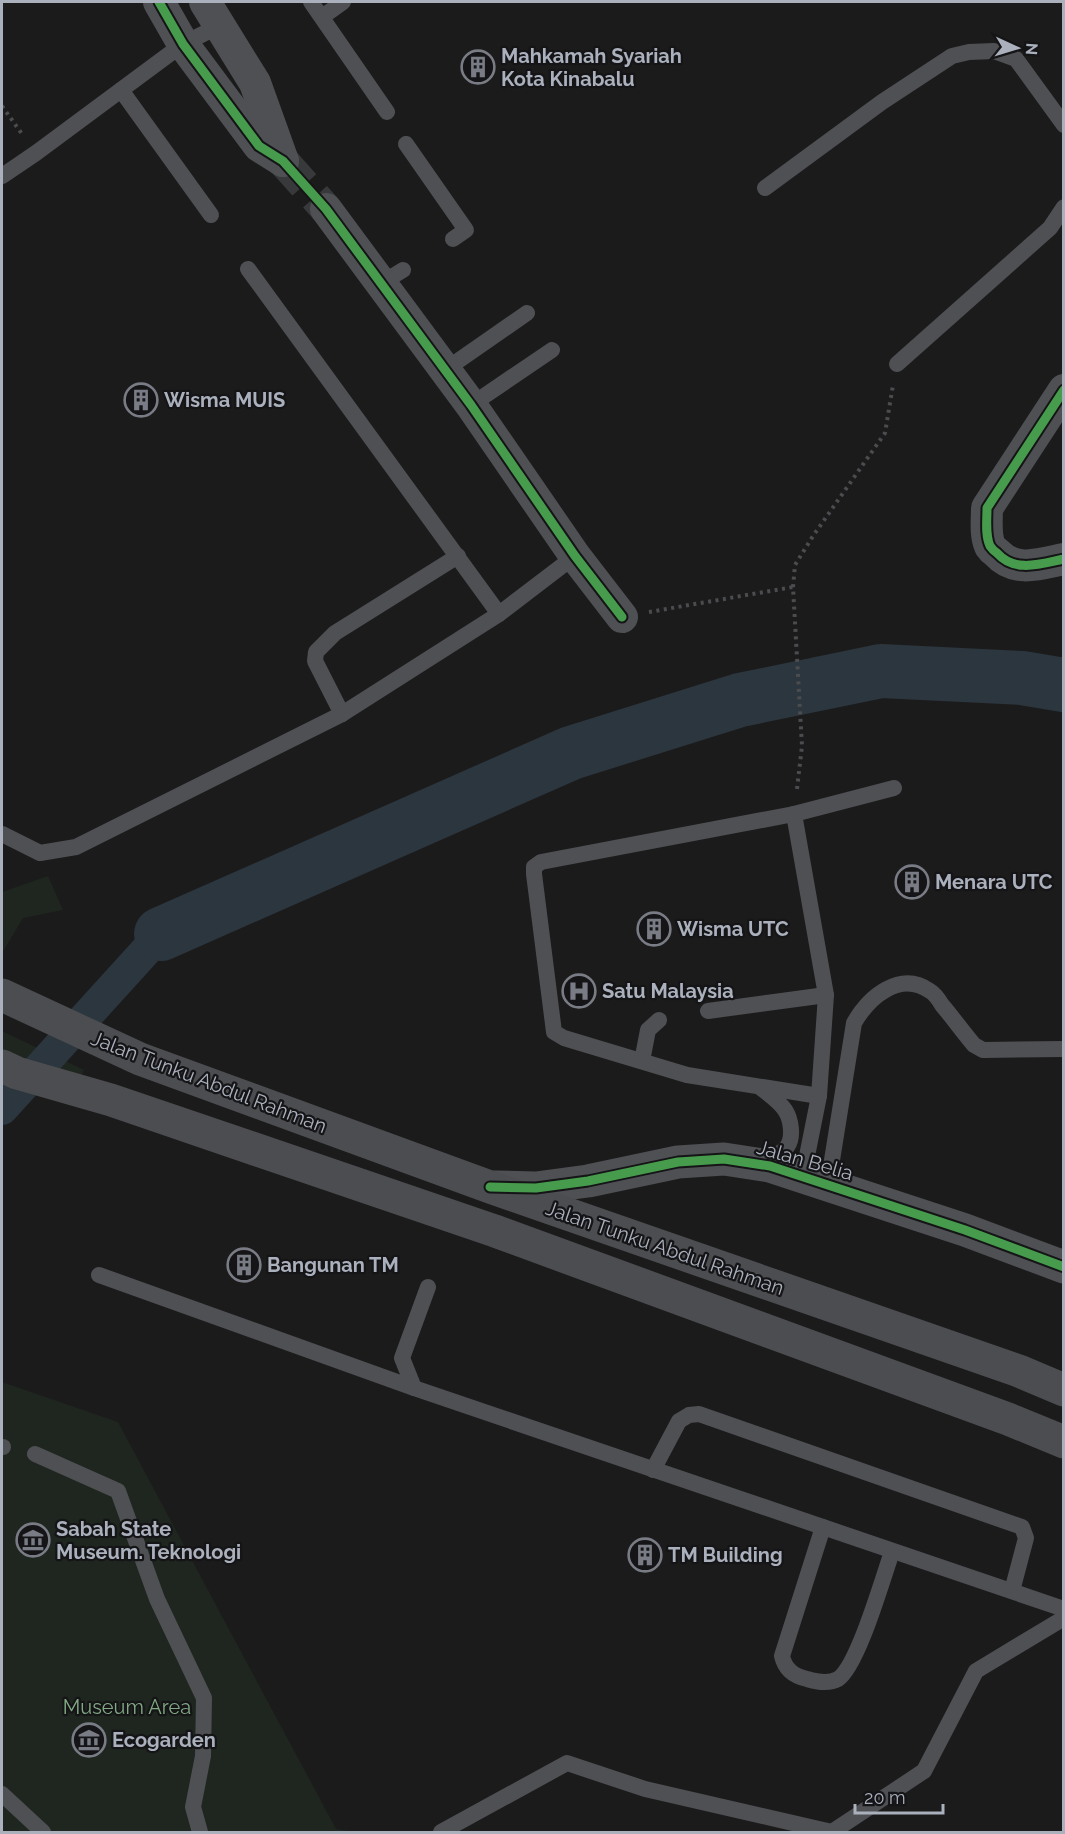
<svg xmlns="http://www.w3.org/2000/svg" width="1065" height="1834" viewBox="0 0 1065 1834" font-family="Raleway,sans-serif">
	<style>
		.green { fill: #1e261f }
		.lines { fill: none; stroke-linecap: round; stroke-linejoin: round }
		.canal { stroke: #2c363e; stroke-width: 32 }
		.river { stroke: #2c363e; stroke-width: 54 }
		.minor-tunnel { stroke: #38393b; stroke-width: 32; stroke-dasharray: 32 16; stroke-linecap: butt }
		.path { stroke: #4b4c4f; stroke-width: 4; stroke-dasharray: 3 4.5; stroke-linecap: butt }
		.service { stroke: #4f5054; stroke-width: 16 }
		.minor { stroke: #4f5054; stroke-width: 32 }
		.tertiary { stroke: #4f5054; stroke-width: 33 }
		.primary { stroke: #4c4d50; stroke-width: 33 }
		.cycleway-casing { stroke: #151517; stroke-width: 13 }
		.cycleway { stroke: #469c4c; stroke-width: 9 }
		.labels { text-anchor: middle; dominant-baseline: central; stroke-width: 4.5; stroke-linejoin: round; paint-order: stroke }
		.poi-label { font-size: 20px; font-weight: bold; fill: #abb0bd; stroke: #151517; text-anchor: start }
		.street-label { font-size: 20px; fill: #abb0bd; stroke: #151517 }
		.park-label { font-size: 20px; fill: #81a983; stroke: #151517 }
	</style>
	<rect width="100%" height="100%" fill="#1b1b1b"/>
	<g class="green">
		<path d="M48 876 63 910 23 918 2 953V892Z"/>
		<path d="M2 1031 84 1070 78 1084 2 1058Z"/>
		<path d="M2 1382 118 1422 336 1829 356 1832H2Z"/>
	</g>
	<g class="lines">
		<path class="canal" d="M2 1109 161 934"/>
		<path class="river" d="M161 934 571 753 740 700 881 671 1022 678 1064 685"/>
		<path class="minor-tunnel" d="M283 161 326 209"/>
		<g class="path">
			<path d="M2 106 22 134"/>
			<path d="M649 612 793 587"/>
			<path d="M797 789 802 746 793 587 795 565 813 536 885 433 893 385"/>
		</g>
		<g class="service">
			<path d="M311 2 387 112"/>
			<path d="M322 17 343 2"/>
			<path d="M121 90 211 215"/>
			<path d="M406 144 466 230 453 239"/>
			<path d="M2 176 36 153 183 44 219 26"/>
			<path d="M765 188 882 102 952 56 969 52 994 51 1016 59 1064 125"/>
			<path d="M248 269 499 614"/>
			<path d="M380 284 403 270"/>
			<path d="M897 364 1050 228 1064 207"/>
			<path d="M445 370 527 313"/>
			<path d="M471 405 552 350"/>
			<path d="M342 714 315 661 316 652 335 633 458 556"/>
			<path d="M794 814 826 995 819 1096 803 1176"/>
			<path d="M2 834 40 853 76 847 342 714 499 614 575 556"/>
			<path d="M708 1011 826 995"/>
			<path d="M642 1061 648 1030 659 1020"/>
			<path d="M760 1087C768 1094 779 1101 785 1110 791 1119 794 1137 787 1147 781 1154 769 1158 761 1160"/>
			<path d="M819 1096 687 1075 564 1038 554 1032 534 874V867L541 862 794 814 894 788"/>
			<path d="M828 1185 854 1023C869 997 900 970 930 991 935 994 939 1000 942 1005 953 1018 963 1032 974 1045L983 1050 1064 1049"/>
			<path d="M99 1275 414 1388"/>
			<path d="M428 1287 402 1358 414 1388 1064 1609"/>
			<path d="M2 1447H3"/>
			<path d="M35 1454 118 1491 157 1599 204 1698 203 1756 193 1807 200 1832"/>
			<path d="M653 1470 679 1421 689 1415 699 1414 1022 1527 1026 1538 1012 1591"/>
			<path d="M823 1527 782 1656C785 1669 793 1676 807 1679 817 1682 829 1684 838 1679 858 1666 883 1577 892 1552"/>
			<path d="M2 1794 43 1832"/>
			<path d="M441 1832 567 1763 645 1789 832 1832"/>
			<path d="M832 1832 924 1771 976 1671 1064 1618"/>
		</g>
		<g class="minor">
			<path d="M159 2 183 44 259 146 283 161"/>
			<path d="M205 2 255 83 283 161"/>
			<path d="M326 209 471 405 575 556 622 617"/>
			<path d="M1064 390 987 508C987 520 985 535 990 546 992 549 994 551 997 553 1015 573 1040 564 1064 559"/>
		</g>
		<path class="tertiary" d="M495 1187 536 1188 588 1181 678 1162 724 1159 770 1166 965 1230 1064 1267"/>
		<g class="primary">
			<path d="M2 995 140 1059 490 1187 1019 1371 1064 1390"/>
			<path d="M2 1066 17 1073 111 1100 495 1231 1008 1419 1064 1442"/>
		</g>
		<g class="cycleway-casing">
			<g id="cycleway">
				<path d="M159 2 183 44 259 146 283 161 326 209 471 405 575 556 622 617"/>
				<path d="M1064 390 987 508C987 520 985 535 990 546 992 549 994 551 997 553 1015 573 1040 564 1064 559"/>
				<path d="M490 1187 536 1188 588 1181 678 1162 724 1159 770 1166 965 1230 1064 1267"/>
			</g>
		</g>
		<use href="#cycleway" class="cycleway"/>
	</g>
	<defs>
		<g id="building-ring" transform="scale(1.725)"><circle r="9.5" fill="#151517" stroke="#797c84" stroke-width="1.5"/><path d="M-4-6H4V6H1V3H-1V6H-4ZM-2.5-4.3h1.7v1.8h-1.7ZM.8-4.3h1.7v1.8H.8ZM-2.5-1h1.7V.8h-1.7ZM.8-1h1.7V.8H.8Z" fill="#797c84"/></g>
		<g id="hospital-ring" transform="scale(1.725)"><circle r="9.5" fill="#151517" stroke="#797c84" stroke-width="1.5"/><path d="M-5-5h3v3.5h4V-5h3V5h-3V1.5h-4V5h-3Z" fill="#797c84"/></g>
		<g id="museum-ring" transform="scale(1.725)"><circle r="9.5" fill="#151517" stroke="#797c84" stroke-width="1.5"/><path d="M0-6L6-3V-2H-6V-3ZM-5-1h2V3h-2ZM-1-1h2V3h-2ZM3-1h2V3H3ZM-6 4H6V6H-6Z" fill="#797c84"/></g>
	</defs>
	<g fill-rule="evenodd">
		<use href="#building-ring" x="478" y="67"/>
		<use href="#building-ring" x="141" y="400"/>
		<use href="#building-ring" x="912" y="882"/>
		<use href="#building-ring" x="654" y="929"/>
		<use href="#hospital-ring" x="579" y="991"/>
		<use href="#building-ring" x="244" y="1265"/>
		<use href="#museum-ring" x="33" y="1540"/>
		<use href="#building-ring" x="645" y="1555"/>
		<use href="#museum-ring" x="89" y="1740"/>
	</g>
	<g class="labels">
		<g class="poi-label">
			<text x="501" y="56">Mahkamah Syariah<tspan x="501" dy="23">Kota Kinabalu</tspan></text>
			<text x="164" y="400">Wisma MUIS</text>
			<text x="935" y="882">Menara UTC</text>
			<text x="677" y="929">Wisma UTC</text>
			<text x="602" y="991">Satu Malaysia</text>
			<text x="267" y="1265">Bangunan TM</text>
			<text x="56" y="1529">Sabah State<tspan x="56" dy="23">Museum. Teknologi</tspan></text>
			<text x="668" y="1555">TM Building</text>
			<text x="112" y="1740">Ecogarden</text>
		</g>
		<g class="street-label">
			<text transform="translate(209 1082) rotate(21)">Jalan Tunku Abdul Rahman</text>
			<text transform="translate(805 1160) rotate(16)">Jalan Belia</text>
			<text transform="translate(665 1248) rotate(19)">Jalan Tunku Abdul Rahman</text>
		</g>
		<g class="park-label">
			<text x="127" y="1707">Museum Area</text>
		</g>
	</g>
	<rect width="1065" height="1834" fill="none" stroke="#abb0bd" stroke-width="6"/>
	<g transform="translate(1017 48) rotate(94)" stroke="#151517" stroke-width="4.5" paint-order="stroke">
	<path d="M0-4.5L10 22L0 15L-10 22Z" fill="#abb0bd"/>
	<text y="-9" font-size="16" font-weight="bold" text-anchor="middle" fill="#abb0bd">N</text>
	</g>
	<path d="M855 1804v9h88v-9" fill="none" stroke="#abb0bd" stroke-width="3"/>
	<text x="864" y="1804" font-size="18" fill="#abb0bd" stroke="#151517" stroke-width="4.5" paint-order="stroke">20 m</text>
</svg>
